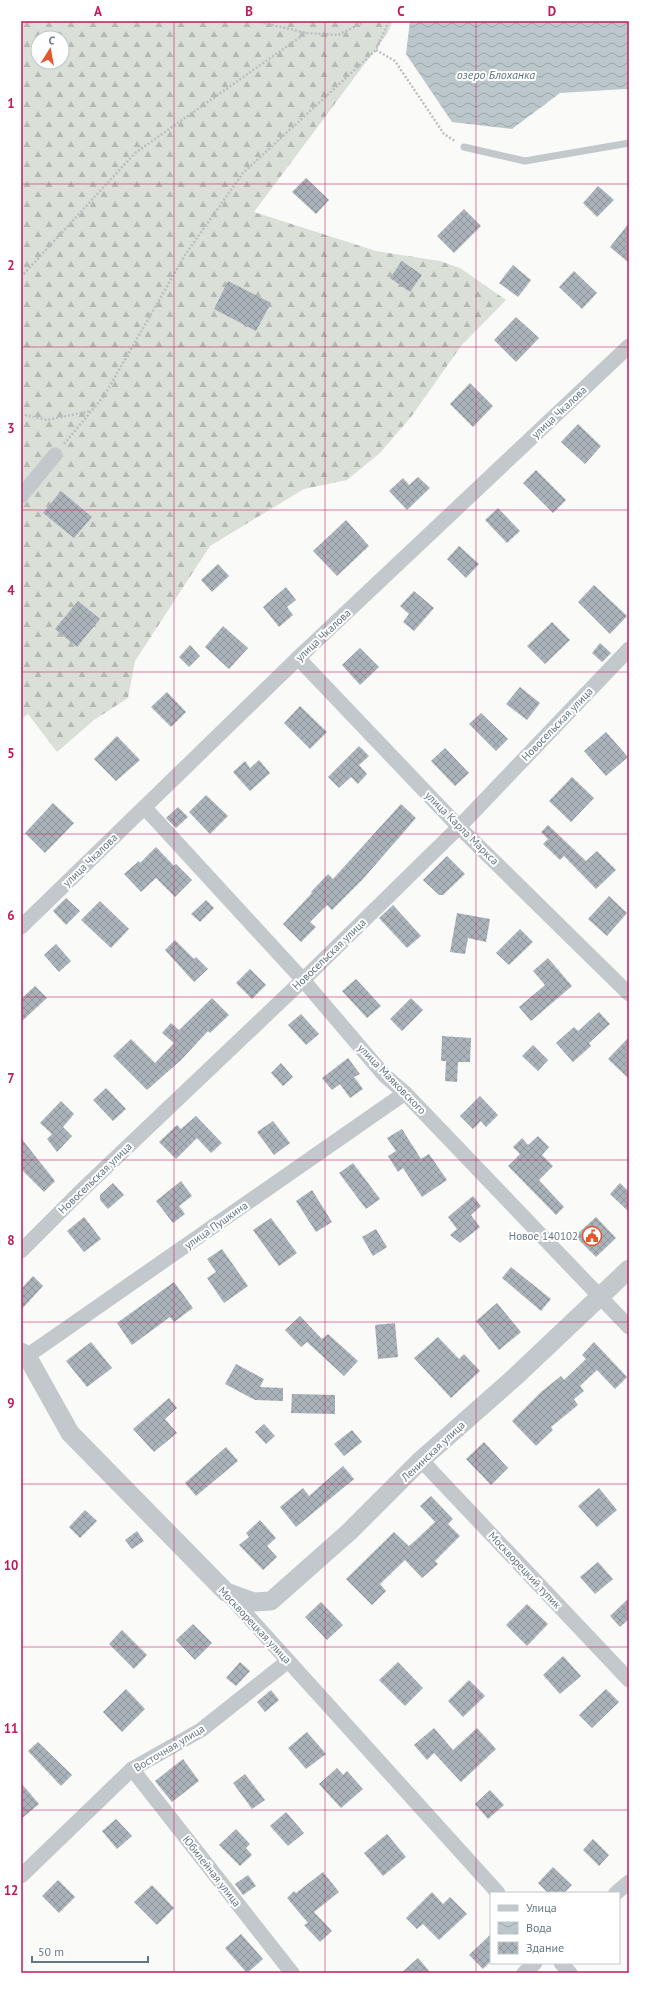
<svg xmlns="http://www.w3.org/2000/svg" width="650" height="1994" viewBox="0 0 650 1994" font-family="'PT Sans',sans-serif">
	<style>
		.forest { fill: url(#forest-firs); fill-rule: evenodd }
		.water { fill: url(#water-waves) }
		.building { fill: url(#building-cross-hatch) }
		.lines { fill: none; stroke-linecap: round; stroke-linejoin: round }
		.path { stroke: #bbbfc2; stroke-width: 2.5; stroke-dasharray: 2 2; stroke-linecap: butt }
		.service { stroke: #c3c8cc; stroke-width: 7 }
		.minor { stroke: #c3c8cc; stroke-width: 15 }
		.tertiary { stroke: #c3c8cc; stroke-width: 19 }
		.grid { fill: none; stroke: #c2185b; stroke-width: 1; stroke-opacity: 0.55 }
		.labels { text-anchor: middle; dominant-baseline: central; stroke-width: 4; stroke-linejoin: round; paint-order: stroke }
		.street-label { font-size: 11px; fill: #657683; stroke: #fff }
		.poi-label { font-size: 11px; fill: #657683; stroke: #fff; text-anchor: end }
		.water-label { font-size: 12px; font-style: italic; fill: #60757c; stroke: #fff }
		.neatline { fill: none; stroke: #c2185b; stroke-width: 1.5 }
		.grid-label { font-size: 13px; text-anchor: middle; font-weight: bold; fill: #c2185b }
	</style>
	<defs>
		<pattern id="forest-firs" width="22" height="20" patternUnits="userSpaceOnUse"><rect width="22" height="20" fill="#dadfd7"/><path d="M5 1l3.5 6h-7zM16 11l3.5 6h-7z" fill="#b4b9b4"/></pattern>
		<pattern id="water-waves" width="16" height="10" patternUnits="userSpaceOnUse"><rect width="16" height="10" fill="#bbc7cb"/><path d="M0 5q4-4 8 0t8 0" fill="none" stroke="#9ca6aa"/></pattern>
		<pattern id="building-cross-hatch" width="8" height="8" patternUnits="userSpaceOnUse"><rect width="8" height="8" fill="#aab3b9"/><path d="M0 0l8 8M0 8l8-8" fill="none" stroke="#8e969c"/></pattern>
	</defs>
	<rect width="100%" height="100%" fill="#fafaf8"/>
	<path class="forest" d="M21 21H393L387 34 254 212 376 251 440 261 460 268 506 300 461 346 411 417 380 453 347 480 304 489 210 546 135 661 128 698 94 720 57 752 28 714 21 719ZM38 38H62V62H38Z"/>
	<path class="water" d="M410 21H629V90L625 89 560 93 512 129 452 122 406 54Z"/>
	<g class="building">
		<path d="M306 178 329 200 316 214 292 192Z"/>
		<path d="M598 186 614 200 597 217 583 203Z"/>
		<path d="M464 209 481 226 454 253 437 236Z"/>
		<path d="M629 223V263L610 247Z"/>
		<path d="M402 261 422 275 410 292 390 278Z"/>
		<path d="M513 265 531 280 518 297 499 283Z"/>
		<path d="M574 271 597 293 582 309 559 287Z"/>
		<path d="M228 281 271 303 256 331 214 309Z"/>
		<path d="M516 317 539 338 516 362 494 340Z"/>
		<path d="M470 383 493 406 473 427 450 404Z"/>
		<path d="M578 424 601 446 585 464 561 442Z"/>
		<path d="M536 470 566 500 553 513 523 483Z"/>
		<path d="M418 477 430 488 407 510 389 491 403 478 409 485Z"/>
		<path d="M61 491 92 517 74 538 43 513Z"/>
		<path d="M498 508 520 531 507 543 485 520Z"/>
		<path d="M346 520 369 546 337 576 313 551Z"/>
		<path d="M459 546 479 564 466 578 447 559Z"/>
		<path d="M218 564 229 576 212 592 201 580Z"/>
		<path d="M594 585 627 616 610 634 578 602Z"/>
		<path d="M286 587 296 600 287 607 293 615 279 627 263 607Z"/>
		<path d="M414 591 434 608 414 631 403 622 409 614 400 606Z"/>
		<path d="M78 601 100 619 77 647 55 629Z"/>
		<path d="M552 622 570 640 545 664 527 646Z"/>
		<path d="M223 626 248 648 229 669 205 647Z"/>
		<path d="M600 643 611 653 602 662 592 653Z"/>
		<path d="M190 645 200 656 189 667 179 657Z"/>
		<path d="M360 648 379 667 360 685 342 665Z"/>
		<path d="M520 687 540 703 527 720 506 704Z"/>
		<path d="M167 692 186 712 171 727 151 707Z"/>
		<path d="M300 706 327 732 310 749 284 723Z"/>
		<path d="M481 713 508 739 496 751 469 724Z"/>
		<path d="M606 732 628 757 606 776 584 751Z"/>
		<path d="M117 736 140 760 116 781 94 759Z"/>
		<path d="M359 746 369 756 359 765 367 774 358 784 351 777 339 788 328 777Z"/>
		<path d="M445 748 469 773 455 786 431 761Z"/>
		<path d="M259 760 270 773 250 791 233 772 245 761 250 768Z"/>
		<path d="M572 777 594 798 571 822 549 801Z"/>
		<path d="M206 795 228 816 210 834 189 812Z"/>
		<path d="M53 803 74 823 45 853 25 833Z"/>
		<path d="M401 804 416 818 363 879 332 910 327 905 310 922 316 927 301 942 283 924 312 893 311 892 328 874 333 879Z"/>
		<path d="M178 807 188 817 176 828 166 818Z"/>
		<path d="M548 825 586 861 597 851 616 870 596 889 564 856 560 860 543 844 548 839 541 832Z"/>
		<path d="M156 847 174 866 176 864 192 880 175 897 156 878 141 892 124 874 139 861 140 863Z"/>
		<path d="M447 856 465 874 443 895H439L423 880Z"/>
		<path d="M609 896 627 913 607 936 588 919Z"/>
		<path d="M66 898 80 911 66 925 53 911Z"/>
		<path d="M206 900 214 908 200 922 191 914Z"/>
		<path d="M100 901 129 929 111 948 81 920Z"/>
		<path d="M393 905 421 936 407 948 379 918Z"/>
		<path d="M457 913 490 919 486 942 468 938 465 954 450 952Z"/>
		<path d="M520 929 533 942 509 965 496 953Z"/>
		<path d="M175 940 194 959 196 957 208 969 194 982 165 950Z"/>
		<path d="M56 944 71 961 59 972 44 955Z"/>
		<path d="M548 958 572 986 531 1021 519 1007 545 985 533 971Z"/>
		<path d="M250 969 266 985 252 999 236 983Z"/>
		<path d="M356 979 381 1006 367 1018 342 991Z"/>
		<path d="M35 986 47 998 21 1022V999Z"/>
		<path d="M212 998 229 1015 210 1033 208 1031 181 1060 147 1090 113 1056 131 1039 155 1063 174 1043 162 1033 171 1023 179 1030Z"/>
		<path d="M411 998 423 1010 402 1031 390 1019Z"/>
		<path d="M599 1012 610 1024 589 1043 591 1046 573 1062 556 1043 574 1027 578 1031Z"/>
		<path d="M301 1014 319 1034 306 1045 288 1025Z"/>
		<path d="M442 1036 471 1038 470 1062H458L457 1082 445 1081 446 1061H441Z"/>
		<path d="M629 1037V1079L608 1059Z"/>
		<path d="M533 1045 548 1060 538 1071 522 1056Z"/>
		<path d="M348 1058 360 1074 354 1077 363 1089 350 1098 340 1084 332 1090 322 1078Z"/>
		<path d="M281 1063 293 1077 283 1086 271 1073Z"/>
		<path d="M106 1088 126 1109 113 1121 93 1100Z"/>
		<path d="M480 1096 498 1115 486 1127 481 1121 473 1129 460 1116Z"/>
		<path d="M61 1101 74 1114 63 1127 72 1136 57 1152 47 1139 52 1134 40 1123Z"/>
		<path d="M196 1116 222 1143 211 1153 197 1138 176 1159 159 1142 177 1125 181 1129Z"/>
		<path d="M273 1121 290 1143 274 1155 257 1132Z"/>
		<path d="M402 1129 421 1159 429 1154 447 1180 422 1197 403 1168 398 1172 388 1156 396 1151 387 1138Z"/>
		<path d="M538 1136 549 1147 542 1155 553 1166 539 1180 564 1207 556 1215 508 1166 520 1154 513 1147 522 1138 528 1145Z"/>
		<path d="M21 1138 55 1181 44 1192 21 1169Z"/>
		<path d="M353 1163 380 1199 366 1209 339 1173Z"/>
		<path d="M181 1181 192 1196 179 1206 185 1214 173 1223 156 1201Z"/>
		<path d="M113 1183 124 1195 108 1209 100 1200V1195Z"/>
		<path d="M620 1183 629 1192V1212L610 1194Z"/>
		<path d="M312 1190 332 1222 316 1232 296 1201Z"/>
		<path d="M473 1196 481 1206 471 1215 480 1227 460 1243 450 1235 457 1229 448 1217Z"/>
		<path d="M84 1217 101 1239 84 1252 67 1231Z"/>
		<path d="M596 1217 616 1238 596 1257 575 1236Z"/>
		<path d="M271 1218 297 1253 279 1266 253 1230Z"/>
		<path d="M376 1229 387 1247 373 1256 362 1237Z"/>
		<path d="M222 1249 248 1286 224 1303 207 1278 216 1272 207 1259Z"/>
		<path d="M511 1267 551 1299 541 1311 502 1278Z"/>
		<path d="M33 1276 43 1286 21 1310V1289Z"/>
		<path d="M174 1282 193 1308 174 1322 170 1317 132 1345 117 1323Z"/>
		<path d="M497 1303 521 1332 499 1350 476 1321Z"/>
		<path d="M300 1316 322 1339 328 1334 358 1361 344 1376 307 1342 301 1347 285 1330Z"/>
		<path d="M395 1323 398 1357 378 1359 375 1325Z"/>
		<path d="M438 1337 459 1359 464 1354 480 1371 451 1398 414 1358Z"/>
		<path d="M91 1342 112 1368 87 1387 66 1361Z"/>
		<path d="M594 1342 627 1377 615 1389 597 1370 580 1386 584 1391 574 1399 578 1405 551 1427 553 1430 536 1446 512 1421 541 1392 561 1376 564 1380 586 1359 582 1355Z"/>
		<path d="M236 1364 264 1379 260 1387 283 1388V1401L255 1400 225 1384Z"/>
		<path d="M292 1394 335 1395V1414L291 1413Z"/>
		<path d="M169 1398 177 1408 165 1419 177 1433 154 1452 133 1429Z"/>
		<path d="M264 1424 275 1436 266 1444 255 1432Z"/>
		<path d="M352 1430 362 1442 344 1456 334 1444Z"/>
		<path d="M484 1442 508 1468 491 1485 466 1459Z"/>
		<path d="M226 1447 238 1461 196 1496 185 1483Z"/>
		<path d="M343 1466 354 1479 296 1527 280 1507 303 1488 309 1496Z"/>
		<path d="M599 1488 617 1510 597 1527 578 1506Z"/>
		<path d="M431 1496 453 1519 448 1524 460 1536 435 1561 438 1564 422 1578 405 1560 380 1584 386 1591 372 1605 346 1579 394 1532 409 1546 416 1540 435 1522 420 1506Z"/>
		<path d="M85 1510 97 1521 80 1538 69 1527Z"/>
		<path d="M260 1520 276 1538 267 1546 277 1557 263 1570 239 1545 249 1537 246 1533Z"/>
		<path d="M137 1531 144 1541 132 1549 125 1540Z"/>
		<path d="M598 1562 613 1579 595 1594 580 1577Z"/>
		<path d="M629 1598V1619L620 1627 610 1616Z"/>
		<path d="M321 1602 343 1625 327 1640 305 1617Z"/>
		<path d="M527 1604 548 1624 527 1646 506 1625Z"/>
		<path d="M193 1624 212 1643 195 1660 176 1640Z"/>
		<path d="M122 1630 147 1655 134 1669 109 1644Z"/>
		<path d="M563 1656 581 1676 560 1694 543 1675Z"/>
		<path d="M240 1662 250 1671 236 1686 226 1678Z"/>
		<path d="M398 1662 423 1688 405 1706 379 1680Z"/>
		<path d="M469 1680 485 1696 463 1717 448 1701Z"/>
		<path d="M126 1689 145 1709 122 1732 103 1712Z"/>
		<path d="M606 1689 619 1702 592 1728 579 1715Z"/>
		<path d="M271 1690 279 1700 265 1712 257 1702Z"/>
		<path d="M434 1728 453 1750 477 1728 496 1749 461 1782 434 1753 427 1760 414 1745Z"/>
		<path d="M307 1732 326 1754 306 1769 288 1748Z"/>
		<path d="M38 1742 72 1775 61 1786 28 1751Z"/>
		<path d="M183 1759 199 1781 172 1802 155 1781Z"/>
		<path d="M337 1768 343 1775 347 1771 363 1789 341 1808 319 1784Z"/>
		<path d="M245 1774 265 1800 252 1809 233 1783Z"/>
		<path d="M21 1783 39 1804 21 1819Z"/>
		<path d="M490 1790 504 1805 488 1819 475 1804Z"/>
		<path d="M286 1812 304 1833 288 1846 270 1826Z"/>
		<path d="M116 1819 132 1836 117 1849 102 1831Z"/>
		<path d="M236 1829 250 1844 246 1848 252 1855 240 1866 219 1845Z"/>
		<path d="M387 1834 406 1857 383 1876 364 1853Z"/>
		<path d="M593 1839 609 1855 599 1866 583 1850Z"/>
		<path d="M553 1867 572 1885 564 1893H548L538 1883Z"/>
		<path d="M323 1872 339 1892 314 1912 332 1931 320 1942 304 1925 308 1923 287 1898 294 1891 296 1893Z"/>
		<path d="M248 1875 256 1886 243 1895 235 1884Z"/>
		<path d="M58 1880 75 1897 59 1913 42 1896Z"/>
		<path d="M152 1885 174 1908 157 1925 134 1902Z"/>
		<path d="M432 1892 443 1904 450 1897 467 1914 439 1940 423 1924 417 1929 406 1918Z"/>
		<path d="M241 1934 263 1959 247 1973 225 1948Z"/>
		<path d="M491 1934V1961L483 1969 469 1955Z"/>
		<path d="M418 1958 431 1973H401Z"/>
	</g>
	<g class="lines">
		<g class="path">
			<path d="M256 21 306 33 338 35 366 21"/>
			<path d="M376 50 395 61 444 134 455 141"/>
			<path d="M21 277 135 153 306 33"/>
			<path d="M21 414 47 420 91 411"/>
			<path d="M64 444 104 396 185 255 243 173 376 50 389 21"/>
		</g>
		<path class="service" d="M464 147 525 161 629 143"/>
		<g class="minor">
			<path d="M21 496 55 455"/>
			<path d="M298 658 459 827 629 994"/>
			<path d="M145 808 303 980 384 1075 405 1093 629 1327"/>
			<path d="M21 927 298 658 629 346"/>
			<path d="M21 1251 81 1191 303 980 459 827 629 649"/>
			<path d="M27 1356 405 1093"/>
			<path d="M421 1460 629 1680"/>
			<path d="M226 1592 498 1893"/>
			<path d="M132 1769 292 1973"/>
			<path d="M21 1876 132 1769 201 1730 288 1661"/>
			<path d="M616 1893 629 1882"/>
			<path d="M561 1963 570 1973"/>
			<path d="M524 1973 535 1963"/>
		</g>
		<path class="tertiary" d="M21 1352 27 1356 70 1433 226 1592 254 1602 271 1601 349 1532 421 1460 516 1376 629 1269"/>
	</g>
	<path class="grid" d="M174 21V1973M325 21V1973M476 21V1973M21 184H629M21 347H629M21 510H629M21 672H629M21 834H629M21 997H629M21 1160H629M21 1322H629M21 1484H629M21 1647H629M21 1810H629"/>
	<defs>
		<g id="civic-ring" transform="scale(1)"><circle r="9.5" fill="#fff" stroke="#e4572e" stroke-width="1.5"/><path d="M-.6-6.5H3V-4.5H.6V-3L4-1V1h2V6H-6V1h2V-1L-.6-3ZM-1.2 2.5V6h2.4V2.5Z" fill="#e4572e"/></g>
	</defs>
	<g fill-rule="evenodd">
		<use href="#civic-ring" x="592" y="1236"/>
	</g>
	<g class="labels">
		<g class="street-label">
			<text transform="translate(559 412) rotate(-43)">улица Чкалова</text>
			<text transform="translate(323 635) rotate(-43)">улица Чкалова</text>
			<text transform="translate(557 724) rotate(-46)">Новосельская улица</text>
			<text transform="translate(462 828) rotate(45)">улица Карла Маркса</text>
			<text transform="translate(90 860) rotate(-44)">улица Чкалова</text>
			<text transform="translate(329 954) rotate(-44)">Новосельская улица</text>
			<text transform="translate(392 1079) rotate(46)">улица Маяковского</text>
			<text transform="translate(95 1178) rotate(-44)">Новосельская улица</text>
			<text transform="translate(216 1225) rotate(-35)">улица Пушкина</text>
			<text transform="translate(433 1451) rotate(-43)">Ленинская улица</text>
			<text transform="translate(525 1570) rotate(47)">Москворецкий тупик</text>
			<text transform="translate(255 1625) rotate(47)">Москворецкая улица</text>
			<text transform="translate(169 1748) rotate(-31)">Восточная улица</text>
			<text transform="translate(212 1871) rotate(52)">Юбилейная улица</text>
		</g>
		<g class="poi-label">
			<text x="578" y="1236">Новое 140102</text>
		</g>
		<g class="water-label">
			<text x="496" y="74">озеро Блоханка</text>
		</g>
	</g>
	<rect width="650" height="1994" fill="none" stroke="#ffffff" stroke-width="44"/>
	<rect x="490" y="1892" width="130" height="72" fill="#ffffff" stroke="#c1c8cd"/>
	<rect x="498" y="1905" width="20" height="6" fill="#c3c8cc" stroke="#c1c8cd"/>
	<text x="526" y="1912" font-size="12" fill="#657683">Улица</text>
	<rect x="498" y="1922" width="20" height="12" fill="url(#water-waves)" stroke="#c1c8cd"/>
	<text x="526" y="1932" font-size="12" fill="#657683">Вода</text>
	<rect x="498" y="1942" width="20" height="12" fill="url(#building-cross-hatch)" stroke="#c1c8cd"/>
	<text x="526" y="1952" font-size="12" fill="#657683">Здание</text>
	<g transform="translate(50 50) rotate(11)"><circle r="19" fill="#ffffff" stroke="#c1c8cd"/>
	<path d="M0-3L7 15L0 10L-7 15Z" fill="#e4572e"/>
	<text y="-6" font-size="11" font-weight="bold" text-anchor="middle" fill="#657683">С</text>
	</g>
	<path d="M32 1956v6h116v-6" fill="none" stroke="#657683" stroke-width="2"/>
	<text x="38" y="1956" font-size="12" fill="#657683" stroke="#ffffff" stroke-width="3" paint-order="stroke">50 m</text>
	<rect x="22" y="22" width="606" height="1950" class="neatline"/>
	<g class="grid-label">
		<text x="98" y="16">A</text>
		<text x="249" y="16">B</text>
		<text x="401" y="16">C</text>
		<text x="552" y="16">D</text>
		<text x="11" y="108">1</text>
		<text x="11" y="270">2</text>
		<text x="11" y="433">3</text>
		<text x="11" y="595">4</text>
		<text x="11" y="758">5</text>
		<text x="11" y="920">6</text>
		<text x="11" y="1083">7</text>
		<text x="11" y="1245">8</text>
		<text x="11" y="1408">9</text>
		<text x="11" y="1570">10</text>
		<text x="11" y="1733">11</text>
		<text x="11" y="1895">12</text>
	</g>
</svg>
